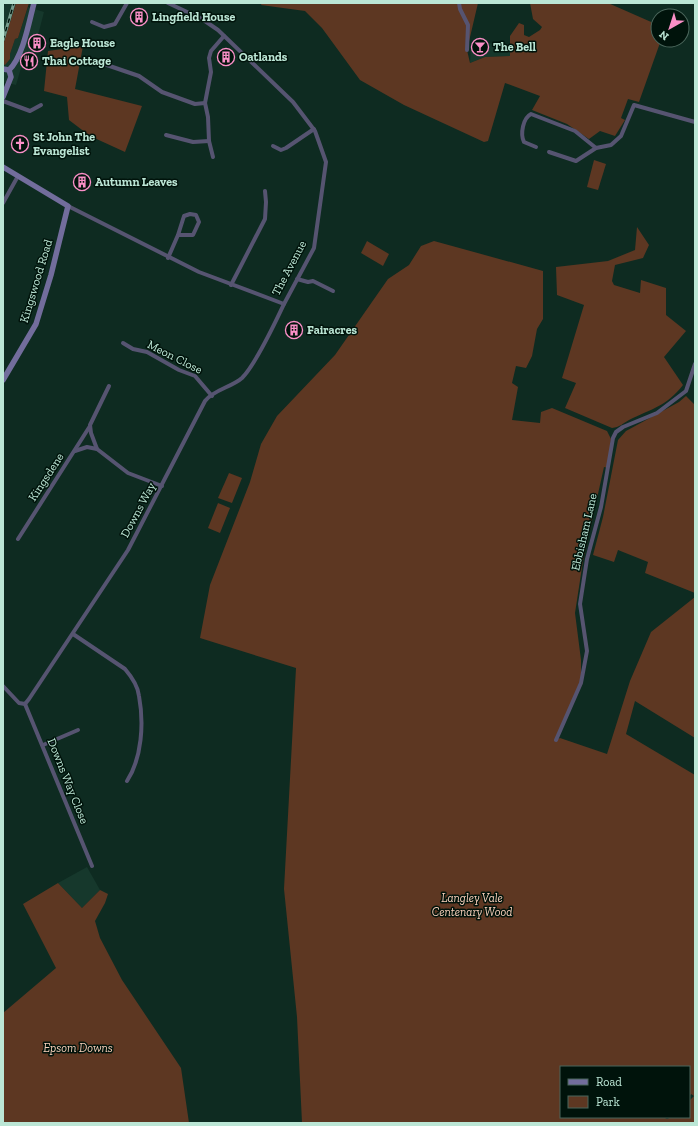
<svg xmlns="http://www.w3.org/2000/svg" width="698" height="1126" viewBox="0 0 698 1126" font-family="'Zilla Slab',serif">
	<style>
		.built { fill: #16382c }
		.green { fill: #5d3722; fill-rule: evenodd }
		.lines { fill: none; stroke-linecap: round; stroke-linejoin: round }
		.street { stroke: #565471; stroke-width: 4 }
		.secondary { stroke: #726d9c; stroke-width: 5.5 }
		.rail-casing { stroke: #769c8d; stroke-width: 3 }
		.rail { stroke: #00130b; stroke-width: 1.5; stroke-dasharray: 4.5; stroke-linecap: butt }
		.labels { text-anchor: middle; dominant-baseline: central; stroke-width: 3; stroke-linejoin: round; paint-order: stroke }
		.poi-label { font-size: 12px; font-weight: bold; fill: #bbe6d5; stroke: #00130b; text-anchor: start }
		.street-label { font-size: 12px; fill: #bbe6d5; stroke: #00130b }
		.park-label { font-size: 12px; font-style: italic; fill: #f9d0bb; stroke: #00130b }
	</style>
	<rect width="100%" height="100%" fill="#0e2b21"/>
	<g class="built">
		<path d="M5 3H16L3 45V10Z"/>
		<path d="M28 7 44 12 29 70 21 68 16 85 3 82V64H5L10 59V54L15 39 18 38Z"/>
		<path d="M471 43 510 44V56L485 57 470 63Z"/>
		<path d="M87 867 100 890 82 908 58 883Z"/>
	</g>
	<g class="green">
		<path d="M16 3H29L18 38 15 39 10 54V59L5 65 3 64V45Z"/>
		<path d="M262 3H478L467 50 470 63 485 57 510 56V36L519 23 524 25V35L529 37 540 30 542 27 533 19 530 3H608L658 25V40H661L639 102 628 99 621 118 625 120 615 136 600 131 589 139 567 124 532 110 540 96 505 83 488 141 484 142 404 105 360 80 322 28 305 11 261 5Z"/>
		<path d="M83 46 75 89 142 106 125 152 90 136 69 120 67 97 44 91 48 51Z"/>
		<path d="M594 160 606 164 598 190 587 187Z"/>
		<path d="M637 227 649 245 643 258 615 265 612 281 614 285 640 293 641 280 666 288V315L686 331 664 357 683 385C667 406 651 409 629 420 622 424 620 427 612 428L565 408 576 383 562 378 584 305 557 295 556 267 608 261 635 250Z"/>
		<path d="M367 241 389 254 383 266 361 253Z"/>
		<path d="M434 241 543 271V319L537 329 532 356 526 368 516 366 512 383 518 387 512 420 540 423 541 412 552 408 607 431 611 439 608 468 604 467 583 561 575 613 581 660V683L556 740 560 738 607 754 630 681 651 632 695 597V738L635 701 626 734 695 775V1123H302L297 1017 284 889 296 668 200 638 210 585 250 482 261 444 277 416 335 355 388 279 409 265 421 246ZM561 1067H689V1097L691 1094 694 1096 689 1101V1117H672L667 1119 663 1117H561Z"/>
		<path d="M686 396 695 405V593L645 573 648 562 618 550 614 562 593 555 603 517 618 440 626 431 679 402Z"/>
		<path d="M229 473 242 478 232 503 218 498Z"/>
		<path d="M218 503 230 508 220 533 208 528Z"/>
		<path d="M58 883 82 908 100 890 108 894 105 903 95 921 100 938 122 980 181 1068 189 1123H3V1013L56 968 23 904Z"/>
	</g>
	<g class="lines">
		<g class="street">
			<path d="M459 3 460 9 468 25 467 50"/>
			<path d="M92 22 104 27 115 24 127 3"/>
			<path d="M95 61 139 76 162 92 195 104 205 103"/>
			<path d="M3 101 30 111 41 105"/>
			<path d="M166 135 193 142 209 141"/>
			<path d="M273 146 281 150 286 148 314 129"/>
			<path d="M536 147 524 142C520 134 523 118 531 114L575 131 596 148 611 145 621 136 634 105 695 122"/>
			<path d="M549 152 576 161 596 148"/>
			<path d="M213 157 209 141 208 117 205 103 211 72 209 58 211 51 224 36"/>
			<path d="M3 203 18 176"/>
			<path d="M68 206 199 272 284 304 314 248 326 162 315 131 293 102 218 30 202 19 168 3"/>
			<path d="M168 258 178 235 184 216 190 214 196 215 199 222 193 235H178"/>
			<path d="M297 279 308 282 313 281 333 291"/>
			<path d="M231 285 265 219 266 202 265 191"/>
			<path d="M123 343 133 349 147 352 179 370 195 376 212 396"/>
			<path d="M109 386 90 425 91 433 97 449 128 473 162 486"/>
			<path d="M75 451 87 447 97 449"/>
			<path d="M18 539 90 426"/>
			<path d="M73 634 125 669C131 676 138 686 139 696 144 723 142 758 127 781"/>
			<path d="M3 686 19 703 25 704 29 699 128 550 205 401C213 390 232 387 242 378 256 364 275 323 284 304"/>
			<path d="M25 704 92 866"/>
			<path d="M556 740 581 683 587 651 580 604 587 559 601 507 613 438 616 432 623 427 657 413 686 391 695 364"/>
			<path d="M43 745 78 730"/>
		</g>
		<g class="secondary">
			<path d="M3 69 9 70"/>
			<path d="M9 70C23 57 29 22 34 3"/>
			<path d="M3 97 11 77 9 70"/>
			<path d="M3 167 68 206 51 275 36 324 3 380"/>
		</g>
		<g class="rail-casing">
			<path id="rail" d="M3 40 14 3"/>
		</g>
		<use href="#rail" class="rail"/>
	</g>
	<defs>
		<g id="building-ring" transform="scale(0.9)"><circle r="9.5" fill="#00130b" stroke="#fa8fc7" stroke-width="1.5"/><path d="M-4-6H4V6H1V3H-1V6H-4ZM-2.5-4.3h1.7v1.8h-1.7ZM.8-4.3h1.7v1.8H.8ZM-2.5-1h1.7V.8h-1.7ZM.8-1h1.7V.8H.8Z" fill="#fa8fc7"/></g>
		<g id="bar-ring" transform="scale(0.9)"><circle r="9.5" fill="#00130b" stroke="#fa8fc7" stroke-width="1.5"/><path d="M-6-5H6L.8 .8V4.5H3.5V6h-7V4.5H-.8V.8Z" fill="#fa8fc7"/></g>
		<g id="restaurant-ring" transform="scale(0.9)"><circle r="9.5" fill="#00130b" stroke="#fa8fc7" stroke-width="1.5"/><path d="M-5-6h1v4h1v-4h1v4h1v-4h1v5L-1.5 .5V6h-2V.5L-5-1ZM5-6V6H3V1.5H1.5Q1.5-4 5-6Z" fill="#fa8fc7"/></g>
		<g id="church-ring" transform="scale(0.9)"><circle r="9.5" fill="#00130b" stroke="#fa8fc7" stroke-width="1.5"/><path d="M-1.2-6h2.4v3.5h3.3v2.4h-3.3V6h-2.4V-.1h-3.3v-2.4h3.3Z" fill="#fa8fc7"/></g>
	</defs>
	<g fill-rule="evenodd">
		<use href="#building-ring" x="139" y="17"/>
		<use href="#building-ring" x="37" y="43"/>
		<use href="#bar-ring" x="480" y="47"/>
		<use href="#building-ring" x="226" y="57"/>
		<use href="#restaurant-ring" x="29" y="61"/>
		<use href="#church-ring" x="20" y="144"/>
		<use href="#building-ring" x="82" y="182"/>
		<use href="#building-ring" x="294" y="330"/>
	</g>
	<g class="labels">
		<g class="poi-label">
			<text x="152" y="17">Lingfield House</text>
			<text x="50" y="43">Eagle House</text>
			<text x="493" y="47">The Bell</text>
			<text x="239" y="57">Oatlands</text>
			<text x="42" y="61">Thai Cottage</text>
			<text x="33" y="137">St John The<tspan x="33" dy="14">Evangelist</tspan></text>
			<text x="95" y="182">Autumn Leaves</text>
			<text x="307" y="330">Fairacres</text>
		</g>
		<g class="street-label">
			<text transform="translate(289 268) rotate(-62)">The Avenue</text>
			<text transform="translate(36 281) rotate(-73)">Kingswood Road</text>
			<text transform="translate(175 357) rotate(27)">Meon Close</text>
			<text transform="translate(46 477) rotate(-57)">Kingsdene</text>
			<text transform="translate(138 510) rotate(-62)">Downs Way</text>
			<text transform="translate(584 532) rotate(-77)">Ebbisham Lane</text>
			<text transform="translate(68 781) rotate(68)">Downs Way Close</text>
		</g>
		<g class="park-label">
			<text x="472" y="898">Langley Vale<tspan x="472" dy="14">Centenary Wood</tspan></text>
			<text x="78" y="1048">Epsom Downs</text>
		</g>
	</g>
	<rect width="698" height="1126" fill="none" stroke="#bbe6d5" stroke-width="8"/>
	<rect x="560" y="1066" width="130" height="52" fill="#00130b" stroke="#4b675c"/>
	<rect x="568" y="1079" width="20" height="6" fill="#726d9c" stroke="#4b675c"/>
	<text x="596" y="1086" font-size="12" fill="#bbe6d5">Road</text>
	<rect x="568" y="1096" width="20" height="12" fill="#5d3722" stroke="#4b675c"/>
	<text x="596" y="1106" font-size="12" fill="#bbe6d5">Park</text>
	<g transform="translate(670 28) rotate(219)"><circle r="19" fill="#00130b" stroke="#4b675c"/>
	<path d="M0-3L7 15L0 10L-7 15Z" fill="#fa8fc7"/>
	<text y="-6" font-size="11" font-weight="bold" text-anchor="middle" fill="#bbe6d5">N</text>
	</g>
</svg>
